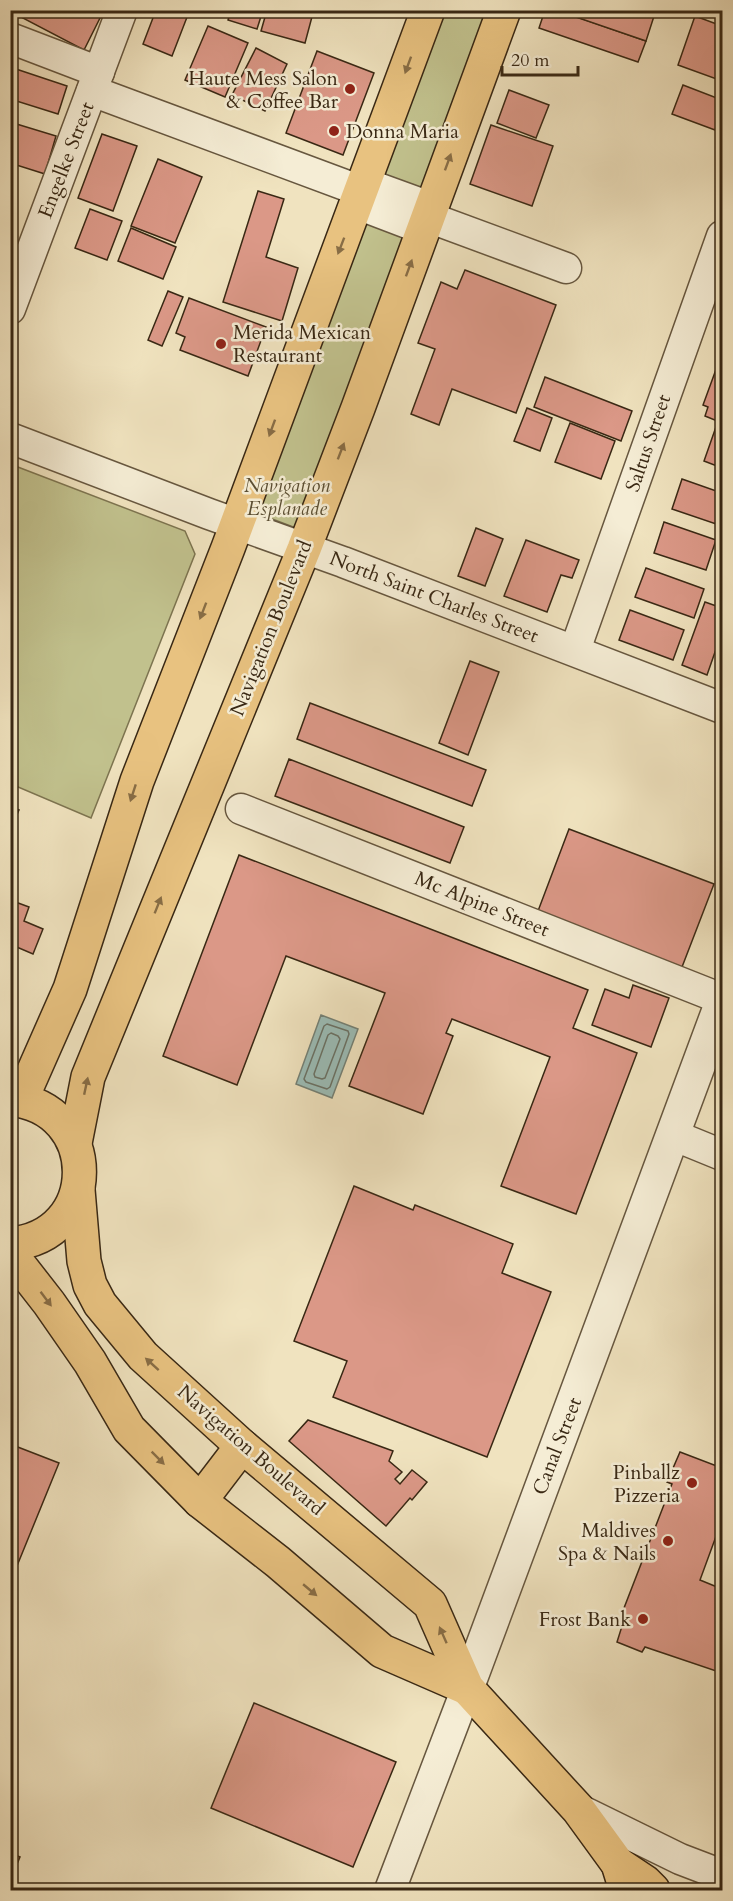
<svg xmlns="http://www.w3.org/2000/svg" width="733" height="1901" viewBox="0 0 733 1901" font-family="Cardo,serif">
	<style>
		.green { fill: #c1c18d; stroke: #7d7450; stroke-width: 1.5 }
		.water { fill: #9bbdb7; stroke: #748176; stroke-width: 1.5 }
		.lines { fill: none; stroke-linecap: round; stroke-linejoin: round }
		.shore { stroke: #6a7266; stroke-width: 1.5 }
		.building { fill: #db9887; stroke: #392814; stroke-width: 1.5 }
		.minor-casing { stroke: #67573f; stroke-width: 33 }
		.tertiary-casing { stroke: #67573f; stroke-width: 36 }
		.primary-casing { stroke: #392814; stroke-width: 36 }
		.minor { stroke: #f5edd5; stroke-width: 30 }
		.tertiary { stroke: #f5edd5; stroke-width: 33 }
		.primary { stroke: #e8c280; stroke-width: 33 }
		.oneway { fill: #886d45 }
		.poi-dot { fill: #8f2418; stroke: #f5edd5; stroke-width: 2 }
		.labels { text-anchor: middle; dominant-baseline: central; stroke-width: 5; stroke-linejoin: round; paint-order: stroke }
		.poi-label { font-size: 20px; fill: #392814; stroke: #f5edd5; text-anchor: end }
		.street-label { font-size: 20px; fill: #392814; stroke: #f5edd5 }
		.park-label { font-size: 20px; font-style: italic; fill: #5b4e32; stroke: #f5edd5 }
	</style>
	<rect width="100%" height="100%" fill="#f0e3bf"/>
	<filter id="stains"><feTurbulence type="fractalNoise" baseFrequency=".00333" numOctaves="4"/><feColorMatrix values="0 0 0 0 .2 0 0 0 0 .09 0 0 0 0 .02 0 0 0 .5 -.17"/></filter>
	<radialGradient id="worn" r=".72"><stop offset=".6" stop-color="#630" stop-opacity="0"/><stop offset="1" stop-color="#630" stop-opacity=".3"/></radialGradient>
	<g class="green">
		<path d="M439 11H492L301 530 254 512Z"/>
		<path d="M10 464 185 531 195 554 91 818 11 784Z"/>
	</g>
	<path class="water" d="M321 1015 358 1029 332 1098 296 1084Z"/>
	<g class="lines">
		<g class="shore">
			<path d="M327 1024 348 1031 349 1034 330 1087 327 1089 306 1082 304 1079 324 1026Z"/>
			<path d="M331 1033 338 1036 340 1039 325 1078 322 1079 315 1077 314 1074 328 1035Z"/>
		</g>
	</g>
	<g class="building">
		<path d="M19 10H104L84 50 17 15Z"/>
		<path d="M156 10 189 12 172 56 143 44Z"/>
		<path d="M231 10H263L257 29 228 20Z"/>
		<path d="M267 10H304L313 13 305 43 261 31Z"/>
		<path d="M545 10H557L646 41 638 62 539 28Z"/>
		<path d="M571 10H656L646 41 570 15Z"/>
		<path d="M722 10V18L703 11V10Z"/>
		<path d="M695 16 722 26V81L678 65Z"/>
		<path d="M208 26 248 43 225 97 185 80Z"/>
		<path d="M256 48 287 64 265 111 232 95Z"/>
		<path d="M317 51 374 73 343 155 286 133Z"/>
		<path d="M10 67 67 86 58 114 10 99Z"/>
		<path d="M683 85 722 100V110L715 130 672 114Z"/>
		<path d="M509 90 549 105 536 138 497 123Z"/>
		<path d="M10 122 56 136 45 174 10 163Z"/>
		<path d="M491 125 553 146 532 206 470 184Z"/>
		<path d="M102 134 137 146 113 211 78 198Z"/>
		<path d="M158 159 202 177 175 243 131 226Z"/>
		<path d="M258 191 284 199 266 257 298 268 282 321 223 302Z"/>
		<path d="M90 209 122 221 107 260 75 248Z"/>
		<path d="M131 228 176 247 163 279 118 261Z"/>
		<path d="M465 270 556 305 516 413 452 389 439 425 411 414 435 349 418 343 441 282 457 289Z"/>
		<path d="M168 291 183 297 162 346 148 340Z"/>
		<path d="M189 298 266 327 248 376 180 350 185 337 176 333Z"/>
		<path d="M722 353V423L705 416 708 407 703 405Z"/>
		<path d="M545 377 632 411 621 441 534 407Z"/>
		<path d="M527 408 552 418 540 451 514 441Z"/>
		<path d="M570 423 615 441 601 479 555 462Z"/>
		<path d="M717 424 722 426V468L704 461Z"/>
		<path d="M682 479 722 493V526L672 509Z"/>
		<path d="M664 522 716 540 706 570 654 553Z"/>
		<path d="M476 528 503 539 485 586 458 576Z"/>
		<path d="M526 540 579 560 572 578 561 575 547 612 504 596Z"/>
		<path d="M646 568 704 589 694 618 635 597Z"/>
		<path d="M705 602 722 608V632L707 675 682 665Z"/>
		<path d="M630 610 684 630 673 660 619 640Z"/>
		<path d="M470 661 499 672 468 755 439 743Z"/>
		<path d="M310 703 486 770 472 806 297 739Z"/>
		<path d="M289 759 464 827 450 863 275 796Z"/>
		<path d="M10 806 19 810 10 831Z"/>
		<path d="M569 829 714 884 682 967 538 911Z"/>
		<path d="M239 855 588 990 573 1028 637 1053 576 1214 501 1186 550 1057 452 1019 446 1033 453 1036 423 1114 349 1086 385 993 286 956 237 1085 163 1056Z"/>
		<path d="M10 900 29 907 24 921 43 929 33 954 12 945 10 948Z"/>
		<path d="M633 985 669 998 651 1047 592 1025 605 989 629 998Z"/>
		<path d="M354 1186 413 1210 415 1205 513 1244 502 1273 551 1292 487 1457 333 1397 347 1361 294 1341Z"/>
		<path d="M308 1420 393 1451 389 1461 402 1472 395 1479 400 1484 412 1470 427 1482 412 1500 410 1498 386 1526 289 1441Z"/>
		<path d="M10 1444 59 1463 10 1583Z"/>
		<path d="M680 1452 722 1468V1520L700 1580 722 1589V1673L645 1647 642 1652 617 1642 623 1623 619 1621 672 1484 667 1482Z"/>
		<path d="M254 1703 396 1762 353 1867 211 1808Z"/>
		<path d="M10 1853 20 1857 10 1881Z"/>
	</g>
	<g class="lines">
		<g class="minor-casing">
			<g id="minor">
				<path d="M10 38 99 72"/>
				<path d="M92 91 361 191 375 187 419 203 428 217 566 268"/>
				<path d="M361 191 368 208 410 224 428 217"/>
				<path d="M10 309 122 10"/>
				<path d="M10 438 209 514 343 562 722 708"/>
				<path d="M575 650 722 236"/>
				<path d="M241 809 722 999"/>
				<path d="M673 1135 722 1155"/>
				<path d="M578 1809 680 1859 722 1875"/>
				<path d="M390 1890 467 1688"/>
			</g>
		</g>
		<g class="tertiary-casing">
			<path id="tertiary" d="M467 1688 722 1002"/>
		</g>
		<g class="primary-casing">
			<g id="primary">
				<path d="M10 1099C103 1108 102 1237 10 1244"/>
				<path d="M21 1100 70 989 137 781 228 548 428 10"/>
				<path d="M75 1143 88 1077 304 549 358 408 504 10"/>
				<path d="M78 1190 84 1261 90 1285 100 1304 143 1356 242 1446 430 1604 467 1688 578 1809 618 1864 626 1890"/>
				<path d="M10 1253 49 1303 90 1362 129 1429 200 1501 278 1562 382 1651 467 1688"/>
				<path d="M200 1501 242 1446"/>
				<path d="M618 1864 645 1882 653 1890"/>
			</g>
		</g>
		<use href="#minor" class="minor"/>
		<use href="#tertiary" class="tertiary"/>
		<use href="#primary" class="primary"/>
	</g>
	<defs><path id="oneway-solid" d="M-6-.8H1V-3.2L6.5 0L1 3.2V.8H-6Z" transform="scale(1.5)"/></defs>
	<g class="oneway">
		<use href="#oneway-solid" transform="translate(408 65) rotate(110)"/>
		<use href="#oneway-solid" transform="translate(448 162) rotate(-70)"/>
		<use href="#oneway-solid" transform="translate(341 246) rotate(111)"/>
		<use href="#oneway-solid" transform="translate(409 268) rotate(-70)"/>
		<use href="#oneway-solid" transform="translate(272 428) rotate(110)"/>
		<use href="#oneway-solid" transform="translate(341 451) rotate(-69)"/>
		<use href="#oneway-solid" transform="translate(203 611) rotate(111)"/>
		<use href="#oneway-solid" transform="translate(133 793) rotate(108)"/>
		<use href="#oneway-solid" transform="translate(158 905) rotate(-68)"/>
		<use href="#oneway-solid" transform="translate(86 1086) rotate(-78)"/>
		<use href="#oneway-solid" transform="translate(46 1299) rotate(53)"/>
		<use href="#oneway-solid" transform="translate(152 1364) rotate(-138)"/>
		<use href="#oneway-solid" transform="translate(158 1458) rotate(45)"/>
		<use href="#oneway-solid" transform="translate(310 1590) rotate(40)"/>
		<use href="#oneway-solid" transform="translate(443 1635) rotate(-114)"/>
	</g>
	<g class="poi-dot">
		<circle cx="350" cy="89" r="6"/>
		<circle cx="334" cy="131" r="6"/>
		<circle cx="221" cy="344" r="6"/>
		<circle cx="692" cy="1483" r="6"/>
		<circle cx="668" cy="1541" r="6"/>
		<circle cx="643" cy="1619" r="6"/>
	</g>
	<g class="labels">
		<g class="poi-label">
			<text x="338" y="78">Haute Mess Salon<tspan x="338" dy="23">&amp; Coffee Bar</tspan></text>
			<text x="346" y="131" text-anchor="start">Donna Maria</text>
			<text x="233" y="332" text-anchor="start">Merida Mexican<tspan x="233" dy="23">Restaurant</tspan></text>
			<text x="680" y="1472">Pinballz<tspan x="680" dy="23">Pizzeria</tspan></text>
			<text x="656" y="1530">Maldives<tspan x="656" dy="23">Spa &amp; Nails</tspan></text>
			<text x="631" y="1619">Frost Bank</text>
		</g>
		<g class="street-label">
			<text transform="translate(66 160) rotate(-69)">Engelke Street</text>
			<text transform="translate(648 443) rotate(-71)">Saltus Street</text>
			<text transform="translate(434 597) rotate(21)">North Saint Charles Street</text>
			<text transform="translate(271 628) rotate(-68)">Navigation Boulevard</text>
			<text transform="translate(482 904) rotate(22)">Mc Alpine Street</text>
			<text transform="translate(557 1446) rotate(-69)">Canal Street</text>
			<text transform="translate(251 1450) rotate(41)">Navigation Boulevard</text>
		</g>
		<g class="park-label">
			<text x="287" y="485">Navigation<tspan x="287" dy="23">Esplanade</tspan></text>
		</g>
	</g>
	<rect width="733" height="1901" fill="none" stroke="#f0e3bf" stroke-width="36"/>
	<rect x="12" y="12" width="709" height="1877" fill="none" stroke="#392814" stroke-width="3"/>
	<rect x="18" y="18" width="697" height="1865" fill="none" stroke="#392814" stroke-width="1.5"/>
	<path d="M502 66v9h76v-9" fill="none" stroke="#392814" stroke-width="3"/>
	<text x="511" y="66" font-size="18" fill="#392814" stroke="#f5edd5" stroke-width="4.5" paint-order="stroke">20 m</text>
	<rect width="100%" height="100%" filter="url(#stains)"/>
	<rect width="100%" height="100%" fill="url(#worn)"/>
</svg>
